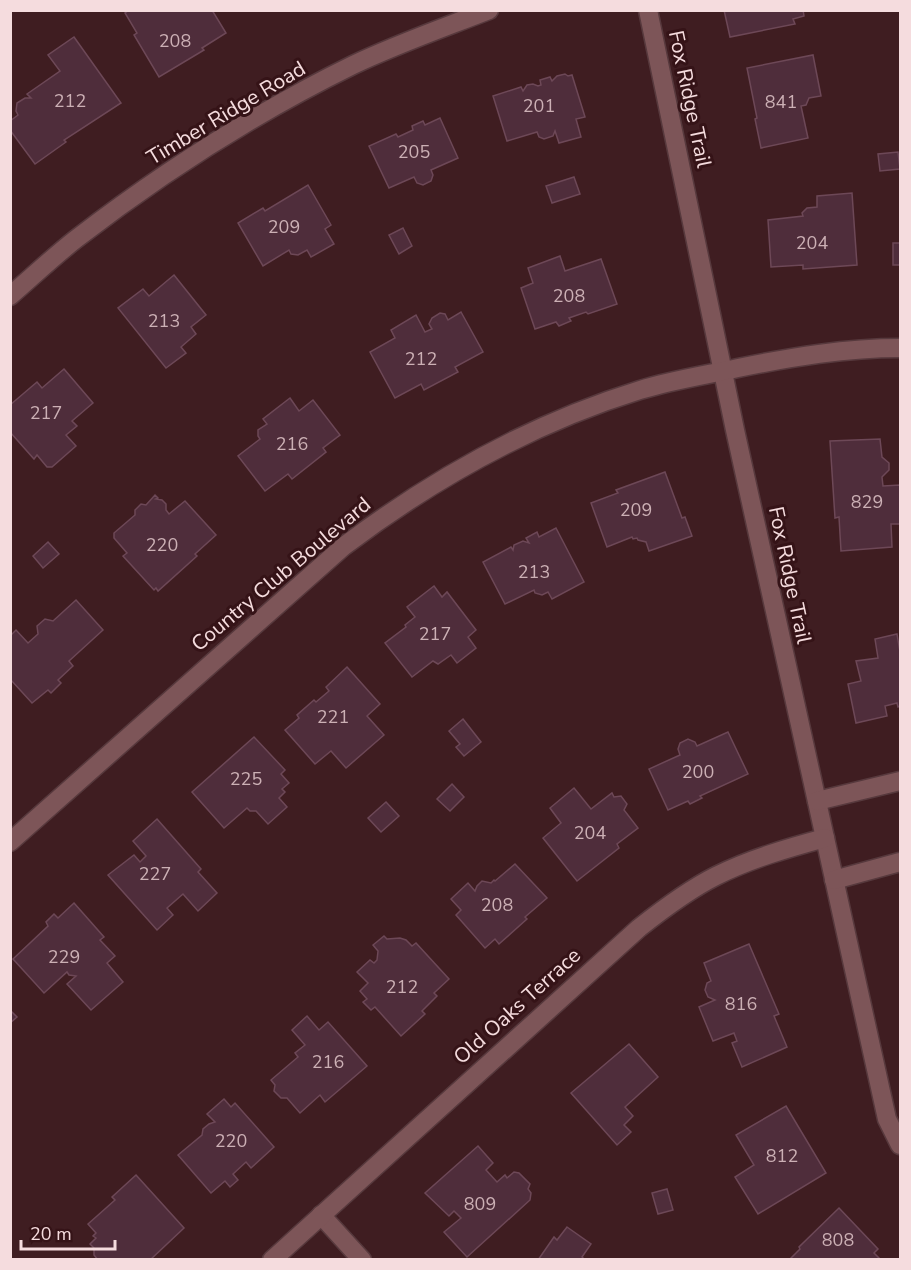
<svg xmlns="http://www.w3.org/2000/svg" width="911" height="1270" viewBox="0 0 911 1270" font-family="'Nunito Sans',sans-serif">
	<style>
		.building { fill: #4f2d3b; stroke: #6d4857; stroke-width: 1.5 }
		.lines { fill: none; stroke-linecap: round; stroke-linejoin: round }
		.street-casing { stroke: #57393d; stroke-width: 21 }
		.secondary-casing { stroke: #57393d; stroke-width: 21 }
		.street { stroke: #7d5558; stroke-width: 18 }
		.secondary { stroke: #7d5558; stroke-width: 18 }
		.labels { text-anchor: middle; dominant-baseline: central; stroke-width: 6; stroke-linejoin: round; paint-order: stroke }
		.number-label { font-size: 18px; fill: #ccb0b5 }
		.street-label { font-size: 21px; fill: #f5dcde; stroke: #351317 }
	</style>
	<rect width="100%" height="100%" fill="#3f1d21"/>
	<g class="building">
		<path d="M129 10H212L226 33 202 48 204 50 159 77 134 35 137 33 125 13Z"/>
		<path d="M724 10H803L804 16 793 19 795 24 730 37Z"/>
		<path d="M74 37 121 103 64 140 66 142 35 164 10 130V121L18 115 16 111 17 103 25 98H31L27 94 60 71 48 55Z"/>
		<path d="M813 55 821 96 809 98 806 105 801 106 808 138 761 148 755 119 757 118 747 68Z"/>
		<path d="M565 74 568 76 572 75 585 117 576 119 581 137 559 143 555 131 553 136 544 139 539 137 537 132 507 141 493 96 521 87 523 91 527 85 533 84 538 86 541 85 540 80 550 77 552 81 557 76Z"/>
		<path d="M440 118 458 158 431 170 433 175 431 181 423 185 417 183 414 177 389 188 369 146 396 134 398 137 413 130 412 126 423 121 425 125Z"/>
		<path d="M898 152 900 169 880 171 878 154Z"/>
		<path d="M574 177 580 194 552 203 546 186Z"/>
		<path d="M308 185 331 225 325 229 334 244 311 257 307 250 298 255 291 254 289 250 263 266 238 223 263 208 265 211Z"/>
		<path d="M852 193 857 265 803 269V265L771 267 768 220 803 216 802 213 807 208 817 207V196Z"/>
		<path d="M403 228 412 246 399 254 389 235Z"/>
		<rect x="893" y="243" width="7" height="22"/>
		<path d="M560 256 565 271 601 259 617 304 588 314 586 312 569 318 571 321 559 326 556 322 535 329 521 288 533 283 528 268Z"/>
		<path d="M174 275 206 315 191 327 196 334 181 347 186 353 166 368 118 308 143 289 149 296Z"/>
		<path d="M461 312 483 352 455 367 458 372 424 390 421 384 395 398 370 352 395 338 391 330 416 315 425 332 432 329 429 324 432 318 440 313 445 314 448 320Z"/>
		<path d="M64 369 93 403 72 421 77 426 66 435 76 446 52 467H47L37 455 34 459 10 432V405L37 382 42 388Z"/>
		<path d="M290 398 299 411 313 400 340 435 323 448 326 452 292 479 288 474 265 491 238 456 260 439 258 436V430L267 424 263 419Z"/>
		<path d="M880 439 882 457 889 463V470L882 477 883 486 900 485V524H891L892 547 841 551 839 517 835 518 830 441Z"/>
		<path d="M665 472 682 518 685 517 692 536 649 551 646 542 638 540 637 538 633 539 632 537 607 547 591 503 618 493 616 490Z"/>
		<path d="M155 495 158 498 156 499 162 500 166 504V510L169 514 185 501 216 535 195 554 197 556 158 591 156 588 154 590 123 556 127 553 114 538V533L135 515V510L141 504 146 505Z"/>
		<path d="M556 528 584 582 552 599 548 592 542 595 535 593 534 590 505 604 483 562 511 547 513 550 514 545 523 541 529 543 526 538 537 532 539 537Z"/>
		<path d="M48 542 59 554 43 568 33 556Z"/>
		<path d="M434 586 442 597 447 592 476 630 468 637 476 648 457 663 451 655 438 664 433 661 412 677 385 643 406 627 405 625 415 617 407 607Z"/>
		<path d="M76 600 103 630 69 661 73 666 58 680 61 683 51 693 48 690 32 703 10 679V636L16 630 28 643 38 634 37 626 45 619 53 621Z"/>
		<path d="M897 634 900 652V706L898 707 897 703 885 706 887 716 856 723 848 684 861 681 856 661 878 658 875 639Z"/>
		<path d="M347 667 380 704 367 716 384 735 346 768 331 751 315 764 285 730 299 718 297 715 314 700 316 702 329 691 326 687Z"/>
		<path d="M463 719 481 742 464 756 456 747 460 744 449 731Z"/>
		<path d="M728 732 748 774 700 796 702 798 690 804 688 801 668 810 649 769 680 755 678 749 680 743 688 739 695 742 697 746Z"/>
		<path d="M254 737 285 770 281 774 289 783 282 789 285 792 279 798 287 807 268 824 256 811H250L247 808 224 828 192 792Z"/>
		<path d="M452 784 464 797 450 811 437 799Z"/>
		<path d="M574 788 591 809 612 793 614 797 621 796 627 804 624 810 638 828 617 844 619 848 577 881 543 838 561 823 550 808Z"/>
		<path d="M386 802 399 816 381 832 368 818Z"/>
		<path d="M157 819 201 869 198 872 217 893 198 911 183 894 167 908 173 915 157 930 108 875 134 855 140 862 146 856 133 841Z"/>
		<path d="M515 864 547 898 525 917 527 919 499 944 495 939 485 948 456 915 461 910 451 899 468 883 475 891 477 886 482 881 491 883 494 880 495 881Z"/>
		<path d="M74 903 104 937 100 940 115 956 107 963 123 982 91 1010 67 984 76 976 69 975 67 972 44 993 13 959 48 926 46 922 54 914 58 918Z"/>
		<path d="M384 936 387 939 400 938 406 940 412 946 416 943 449 979 434 993 437 996 422 1011 425 1014 401 1036 375 1007 371 1010 363 1002 367 999 360 991 368 983 357 972 370 960 374 963 377 960 378 951 373 945Z"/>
		<path d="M749 944 779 1014 774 1016 787 1047 742 1067 732 1043 737 1041 734 1033 713 1041 699 1007 715 1000 708 997 705 990 707 983 711 981 704 963Z"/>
		<path d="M10 1010 17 1017 10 1023Z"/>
		<path d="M307 1016 319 1030 328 1022 367 1066 325 1102 320 1095 300 1113 287 1098H281L274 1091 275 1085 271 1080 298 1057 295 1053 305 1045 292 1030Z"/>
		<path d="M629 1044 658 1077 625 1107 633 1116 624 1125 631 1132 617 1145 571 1093Z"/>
		<path d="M224 1099 231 1107 235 1103 274 1147 251 1168 246 1162 233 1174 238 1180 230 1187 225 1181 211 1193 178 1155 202 1135 203 1129 209 1124 215 1122 207 1114Z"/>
		<path d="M786 1106 826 1173 758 1214 735 1177 754 1165 736 1135Z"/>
		<path d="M478 1146 493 1163 486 1170 497 1182 505 1175 507 1178 514 1172 519 1173 530 1184 528 1189 531 1193 530 1200 467 1257 444 1232 461 1218 454 1211 449 1216 425 1193Z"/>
		<path d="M136 1175 184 1228 150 1260H98L94 1255V1248L90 1244 96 1238 93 1236 96 1233 88 1224 115 1200 112 1197Z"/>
		<path d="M667 1189 673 1210 658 1214 652 1193Z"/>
		<path d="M839 1208 878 1249 874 1253 881 1260H789L800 1249 799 1247Z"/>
		<path d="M567 1227 591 1244 582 1257 585 1260H538L554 1237 557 1240Z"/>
	</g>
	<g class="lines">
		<g class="street-casing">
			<g id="street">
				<path d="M648 10 735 430 887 1119 900 1145"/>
				<path d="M10 296C32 277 53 257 76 239 163 172 255 113 353 65 397 44 443 28 489 10"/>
				<path d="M817 801 900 781"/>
				<path d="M834 880 900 862"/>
				<path d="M321 1215 362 1260"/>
				<path d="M272 1260 639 928C663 909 688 890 716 876 750 859 788 848 825 838"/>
			</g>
		</g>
		<g class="secondary-casing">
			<path id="secondary" d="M10 842 344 546C433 479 533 423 640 390 672 380 706 375 738 368 792 357 846 348 900 348"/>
		</g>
		<use href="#street" class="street"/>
		<use href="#secondary" class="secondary"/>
	</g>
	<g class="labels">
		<g class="number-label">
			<text x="175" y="41">208</text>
			<text x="70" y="101">212</text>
			<text x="781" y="102">841</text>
			<text x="539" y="106">201</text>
			<text x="414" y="152">205</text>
			<text x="284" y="227">209</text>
			<text x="812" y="243">204</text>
			<text x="569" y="296">208</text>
			<text x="164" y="321">213</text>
			<text x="421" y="359">212</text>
			<text x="46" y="413">217</text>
			<text x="292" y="444">216</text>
			<text x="867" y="502">829</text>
			<text x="636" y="510">209</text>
			<text x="162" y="545">220</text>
			<text x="534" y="572">213</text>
			<text x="435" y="634">217</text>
			<text x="333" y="717">221</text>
			<text x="698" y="772">200</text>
			<text x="246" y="779">225</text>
			<text x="590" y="833">204</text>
			<text x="155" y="874">227</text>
			<text x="497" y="905">208</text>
			<text x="64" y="957">229</text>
			<text x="402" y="987">212</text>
			<text x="741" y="1004">816</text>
			<text x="328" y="1062">216</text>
			<text x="231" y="1141">220</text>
			<text x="782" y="1156">812</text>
			<text x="480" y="1204">809</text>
			<text x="838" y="1240">808</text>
		</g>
		<g class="street-label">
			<text transform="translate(690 99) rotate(78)">Fox Ridge Trail</text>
			<text transform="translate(226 113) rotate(-31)">Timber Ridge Road</text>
			<text transform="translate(281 574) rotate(-40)">Country Club Boulevard</text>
			<text transform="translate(790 575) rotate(78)">Fox Ridge Trail</text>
			<text transform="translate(517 1006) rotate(-42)">Old Oaks Terrace</text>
		</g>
	</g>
	<rect width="911" height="1270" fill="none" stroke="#f5dcde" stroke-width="24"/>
	<path d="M21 1240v9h94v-9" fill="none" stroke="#f5dcde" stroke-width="3"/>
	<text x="30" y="1240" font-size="18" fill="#f5dcde" stroke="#351317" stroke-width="4.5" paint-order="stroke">20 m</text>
</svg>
